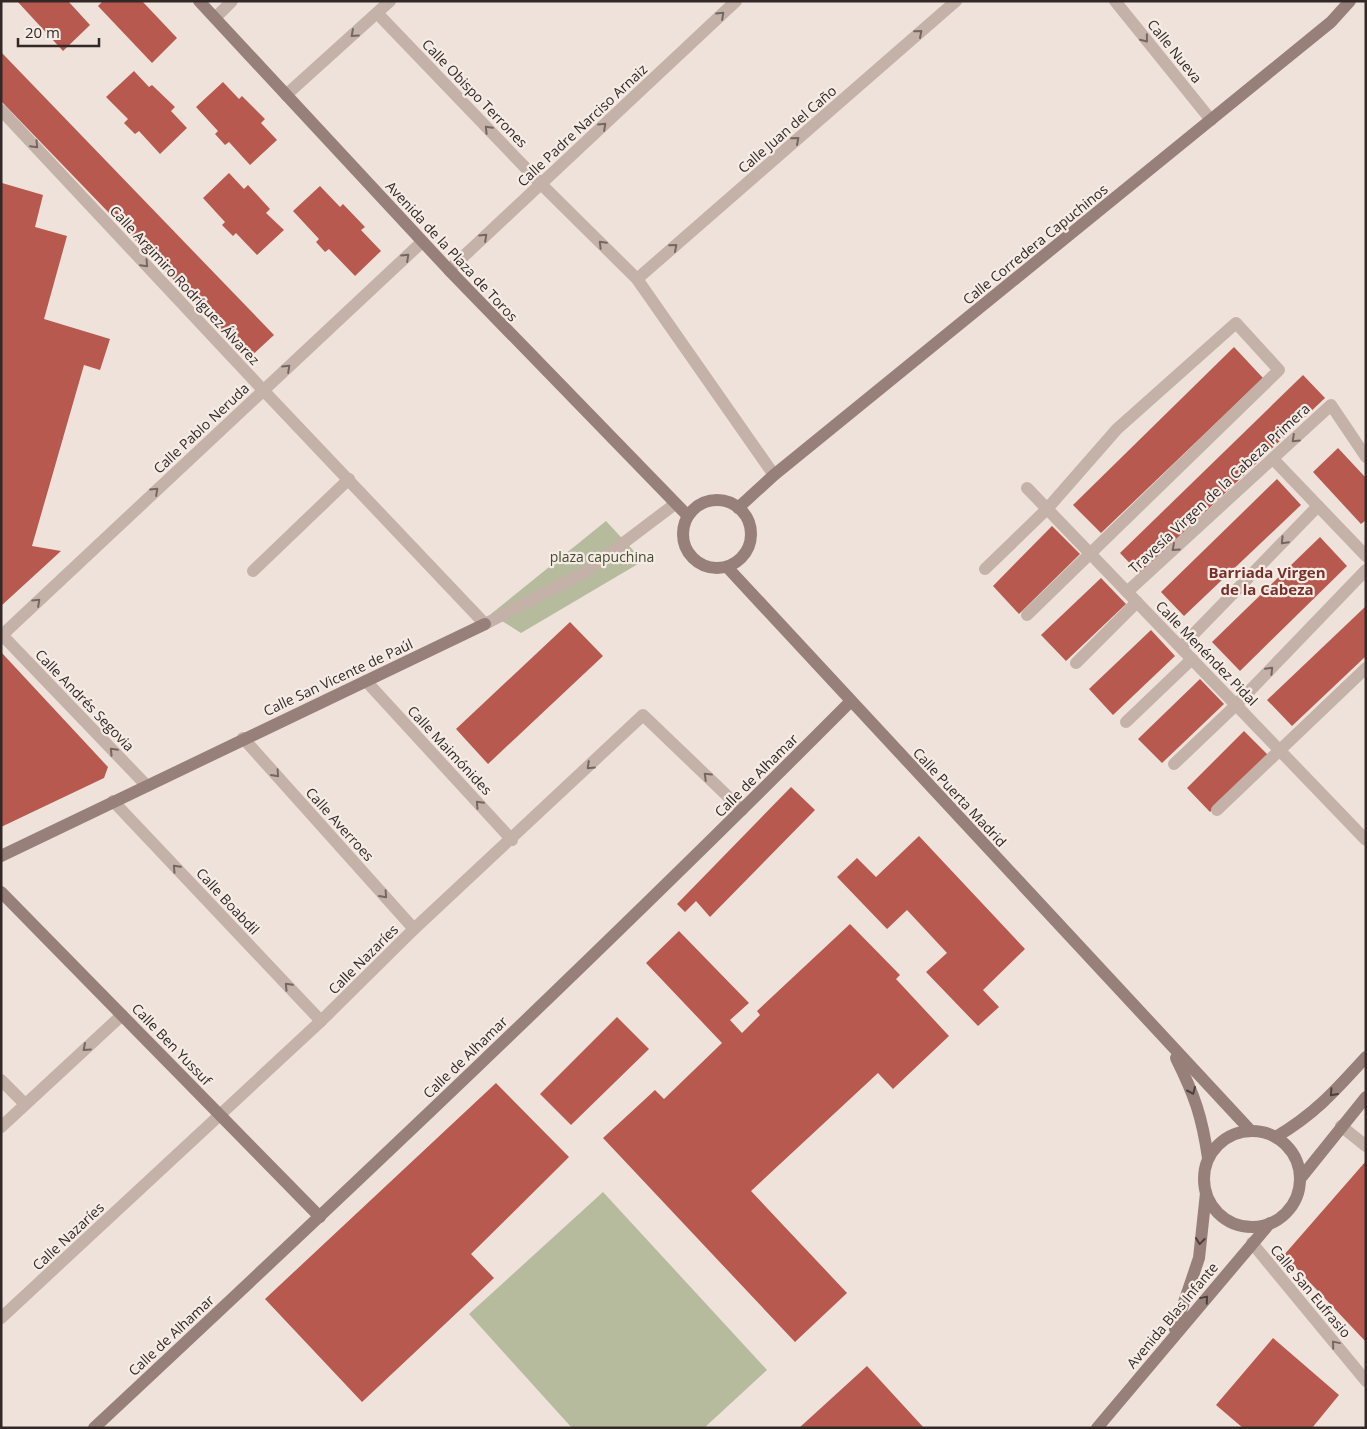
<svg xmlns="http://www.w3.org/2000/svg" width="1367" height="1429" viewBox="0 0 1367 1429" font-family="'Open Sans',sans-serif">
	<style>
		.green { fill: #b5bb9c }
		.building { fill: #b7594f }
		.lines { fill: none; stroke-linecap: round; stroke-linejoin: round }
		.street { stroke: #c4b1a8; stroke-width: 12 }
		.secondary { stroke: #98807a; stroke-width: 12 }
		.oneway { stroke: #746661 }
		.oneway2 { stroke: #4c3f3c }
		.labels { text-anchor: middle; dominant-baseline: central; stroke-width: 4.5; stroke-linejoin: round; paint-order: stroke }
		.street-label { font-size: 14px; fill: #322927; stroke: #f6ece6 }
		.park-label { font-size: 14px; fill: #464d2e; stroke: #f6ece6 }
		.neighbourhood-label { font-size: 15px; font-weight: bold; fill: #77312a; stroke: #f6ece6 }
	</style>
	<rect width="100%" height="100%" fill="#eee2da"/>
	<g class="green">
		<path d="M606 521 643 561 521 633 491 614Z"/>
		<path d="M603 1192 767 1370 704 1428H572L469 1314Z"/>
	</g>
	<g class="building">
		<path d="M17 1H68L90 25 63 51Z"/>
		<path d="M103 1H142L177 38 152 63 98 6Z"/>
		<path d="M1 52 274 335 249 358 1 101Z"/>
		<path d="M134 71 149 87 152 85 175 107 171 111 187 128 160 154 139 131 135 134 124 123 128 119 106 97Z"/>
		<path d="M223 82 239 99 242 96 265 119 261 123 277 140 250 165 229 142 225 145 215 134 218 131 196 107Z"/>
		<path d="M229 173 244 189 248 185 270 209 266 213 284 230 257 255 236 233 233 236 222 225 225 222 203 198Z"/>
		<path d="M2 183 43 195 35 227 67 236 44 319 110 339 100 370 84 365 32 546 61 551 1 606Z"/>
		<path d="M320 186 340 207 343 204 365 227 361 230 381 251 355 276 329 249 325 252 316 242 319 239 293 211Z"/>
		<path d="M1234 347 1263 378 1101 533 1073 505Z"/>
		<path d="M1303 375 1325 398 1140 574 1120 553Z"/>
		<path d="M1338 448 1366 478V520L1361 524 1313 472Z"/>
		<path d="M1277 479 1301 505 1184 616 1161 592Z"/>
		<path d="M1052 526 1080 554 1019 614 993 586Z"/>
		<path d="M1320 537 1347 566 1240 671 1212 642Z"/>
		<path d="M1101 578 1126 604 1066 661 1041 635Z"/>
		<path d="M1366 606V656L1292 726 1267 700Z"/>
		<path d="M570 622 603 656 488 764 456 729Z"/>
		<path d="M1151 630 1175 656 1113 715 1089 689Z"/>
		<path d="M1 652 108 767 104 778 1 827Z"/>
		<path d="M1200 679 1224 704 1162 763 1138 739Z"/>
		<path d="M1244 731 1268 755 1210 812 1187 788Z"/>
		<path d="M791 787 815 810 710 917 696 901 685 912 677 904Z"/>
		<path d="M919 836 1025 949 983 990 999 1007 978 1026 926 972 947 953 907 910 887 929 837 877 857 858 876 877Z"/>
		<path d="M850 924 900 975 896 979 949 1036 893 1089 878 1073 751 1191 847 1293 795 1342 603 1138 655 1090 664 1099 722 1043 646 963 679 931 749 1003 730 1020 742 1033 760 1015 757 1011Z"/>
		<path d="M617 1017 649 1049 571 1125 540 1094Z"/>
		<path d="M496 1083 569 1157 471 1254 494 1278 362 1402 265 1299Z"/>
		<path d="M1366 1161V1342L1284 1255Z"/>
		<path d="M1273 1338 1339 1395 1312 1428H1243L1216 1405Z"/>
		<path d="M867 1366 924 1428H799Z"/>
	</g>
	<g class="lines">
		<g class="street">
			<path d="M1115 1 1211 120"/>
			<path d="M377 13 541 184 637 279 774 475"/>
			<path d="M215 18 232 1"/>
			<path d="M286 95 390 1"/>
			<path d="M1 110 263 390 485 624 585 572 675 504"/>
			<path d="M449 270 736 1"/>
			<path d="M637 279 956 1"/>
			<path d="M1273 459 1366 556"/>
			<path d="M1027 488 1366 840"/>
			<path d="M985 569 1047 509 1117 429 1236 323 1279 370 1027 615"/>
			<path d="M253 571 349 479"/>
			<path d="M1127 592 1331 405 1366 457"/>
			<path d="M2 635 147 786"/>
			<path d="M1 636 422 242"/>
			<path d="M1181 647 1318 506"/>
			<path d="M1076 663 1137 602"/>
			<path d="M366 681 512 840"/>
			<path d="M1126 722 1192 659"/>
			<path d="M243 738 414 929"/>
			<path d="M1174 764 1236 705 1366 570"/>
			<path d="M113 801 321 1021"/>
			<path d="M1217 810 1366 668"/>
			<path d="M1 1080 25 1104"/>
			<path d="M1341 1126 1366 1146"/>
			<path d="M1 1127 122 1015"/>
			<path d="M1252 1243 1366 1381"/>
			<path d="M1 1318 321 1021 414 929 643 715 742 810"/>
		</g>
		<g class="secondary">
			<path d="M199 1 449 270 688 516"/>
			<circle cx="717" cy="534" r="34"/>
			<path d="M738 508 774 475 1331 22 1350 1"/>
			<path d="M727 567 1251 1131"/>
			<path d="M1 856 485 624"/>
			<path d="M1 892 320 1217"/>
			<path d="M1176 1058C1195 1096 1202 1117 1208 1158"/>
			<circle cx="1252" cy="1179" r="48"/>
			<path d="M1276 1137C1316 1113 1335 1091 1366 1057"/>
			<path d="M1300 1179 1366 1097"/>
			<path d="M1175 1329 1199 1258 1206 1193"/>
			<path d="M94 1428C350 1189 604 949 851 701"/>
			<path d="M1097 1428 1270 1223"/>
		</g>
	</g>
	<defs><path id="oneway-chevron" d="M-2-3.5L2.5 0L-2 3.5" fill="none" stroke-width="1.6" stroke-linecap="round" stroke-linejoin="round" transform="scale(1.25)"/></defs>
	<g class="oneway">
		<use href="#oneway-chevron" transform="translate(721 15) rotate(-43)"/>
		<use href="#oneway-chevron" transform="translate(919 33) rotate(-41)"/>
		<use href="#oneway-chevron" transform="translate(354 34) rotate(138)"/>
		<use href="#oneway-chevron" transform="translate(1145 39) rotate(51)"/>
		<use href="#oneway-chevron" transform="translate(603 126) rotate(-43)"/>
		<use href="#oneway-chevron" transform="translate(488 129) rotate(-134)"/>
		<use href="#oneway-chevron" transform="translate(796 140) rotate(-41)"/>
		<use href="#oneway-chevron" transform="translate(35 145) rotate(47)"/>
		<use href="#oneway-chevron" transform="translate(484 237) rotate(-43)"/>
		<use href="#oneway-chevron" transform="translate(602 244) rotate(-135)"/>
		<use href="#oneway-chevron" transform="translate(674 247) rotate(-41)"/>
		<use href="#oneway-chevron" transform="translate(406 257) rotate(-43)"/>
		<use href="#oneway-chevron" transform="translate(145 264) rotate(47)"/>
		<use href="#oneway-chevron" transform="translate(287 368) rotate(-43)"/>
		<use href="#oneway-chevron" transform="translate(1295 439) rotate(137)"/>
		<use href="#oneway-chevron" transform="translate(155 491) rotate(-43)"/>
		<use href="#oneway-chevron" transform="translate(1284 541) rotate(134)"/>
		<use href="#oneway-chevron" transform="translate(1175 548) rotate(138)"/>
		<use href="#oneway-chevron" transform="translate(37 602) rotate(-43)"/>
		<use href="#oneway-chevron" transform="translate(1270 670) rotate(-46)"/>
		<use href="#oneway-chevron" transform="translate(113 751) rotate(-134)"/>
		<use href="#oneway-chevron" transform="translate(590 766) rotate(136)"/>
		<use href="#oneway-chevron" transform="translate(276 774) rotate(48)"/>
		<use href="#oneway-chevron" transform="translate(707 776) rotate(-136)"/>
		<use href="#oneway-chevron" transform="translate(479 804) rotate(-133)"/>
		<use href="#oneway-chevron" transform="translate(176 868) rotate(-133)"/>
		<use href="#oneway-chevron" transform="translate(384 895) rotate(48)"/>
		<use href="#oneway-chevron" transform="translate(288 986) rotate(-133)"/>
		<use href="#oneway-chevron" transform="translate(86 1048) rotate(138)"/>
		<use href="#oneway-chevron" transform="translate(1335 1344) rotate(-130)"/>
	</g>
	<g class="oneway2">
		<use href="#oneway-chevron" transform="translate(1192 1091) rotate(66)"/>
		<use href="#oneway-chevron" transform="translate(1333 1093) rotate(132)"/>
		<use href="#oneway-chevron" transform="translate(1200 1241) rotate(96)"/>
		<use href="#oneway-chevron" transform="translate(1205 1299) rotate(-50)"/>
	</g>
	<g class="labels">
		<g class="street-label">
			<text transform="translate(1175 51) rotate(51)">Calle Nueva</text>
			<text transform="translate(475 93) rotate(46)">Calle Obispo Terrones</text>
			<text transform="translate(582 125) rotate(-43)">Calle Padre Narciso Arnaiz</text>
			<text transform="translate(787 129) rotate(-41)">Calle Juan del Caño</text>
			<text transform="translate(1035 244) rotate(-39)">Calle Corredera Capuchinos</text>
			<text transform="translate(452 251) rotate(47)">Avenida de la Plaza de Toros</text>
			<text transform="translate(185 285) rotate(47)">Calle Argimiro Rodríguez Álvarez</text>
			<text transform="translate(201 428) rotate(-43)">Calle Pablo Neruda</text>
			<text transform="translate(1219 488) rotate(-43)">Travesía Virgen de la Cabeza Primera</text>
			<text transform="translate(1207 653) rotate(46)">Calle Menéndez Pidal</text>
			<text transform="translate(338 677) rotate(-25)">Calle San Vicente de Paúl</text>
			<text transform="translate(85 700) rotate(46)">Calle Andrés Segovia</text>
			<text transform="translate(450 750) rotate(47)">Calle Maimónides</text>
			<text transform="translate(756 775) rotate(-45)">Calle de Alhamar</text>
			<text transform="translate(960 797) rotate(47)">Calle Puerta Madrid</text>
			<text transform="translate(340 824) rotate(48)">Calle Averroes</text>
			<text transform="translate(228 901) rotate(47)">Calle Boabdil</text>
			<text transform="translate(363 959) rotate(-45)">Calle Nazaríes</text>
			<text transform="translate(172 1044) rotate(46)">Calle Ben Yussuf</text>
			<text transform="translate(465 1057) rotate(-44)">Calle de Alhamar</text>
			<text transform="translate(68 1236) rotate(-43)">Calle Nazaríes</text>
			<text transform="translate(1311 1291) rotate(50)">Calle San Eufrasio</text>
			<text transform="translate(1172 1315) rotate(-50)">Avenida Blas Infante</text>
			<text transform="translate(171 1335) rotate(-43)">Calle de Alhamar</text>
		</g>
		<g class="park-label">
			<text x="602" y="556">plaza capuchina</text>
		</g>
		<g class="neighbourhood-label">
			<text x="1267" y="572">Barriada Virgen<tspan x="1267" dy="17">de la Cabeza</tspan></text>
		</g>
	</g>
	<rect width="1367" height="1429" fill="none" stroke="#322927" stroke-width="5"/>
	<path d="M18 38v8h81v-8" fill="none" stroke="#322927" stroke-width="2.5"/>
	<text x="25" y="38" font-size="15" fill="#322927" stroke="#f6ece6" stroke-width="4" paint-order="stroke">20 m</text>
</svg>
